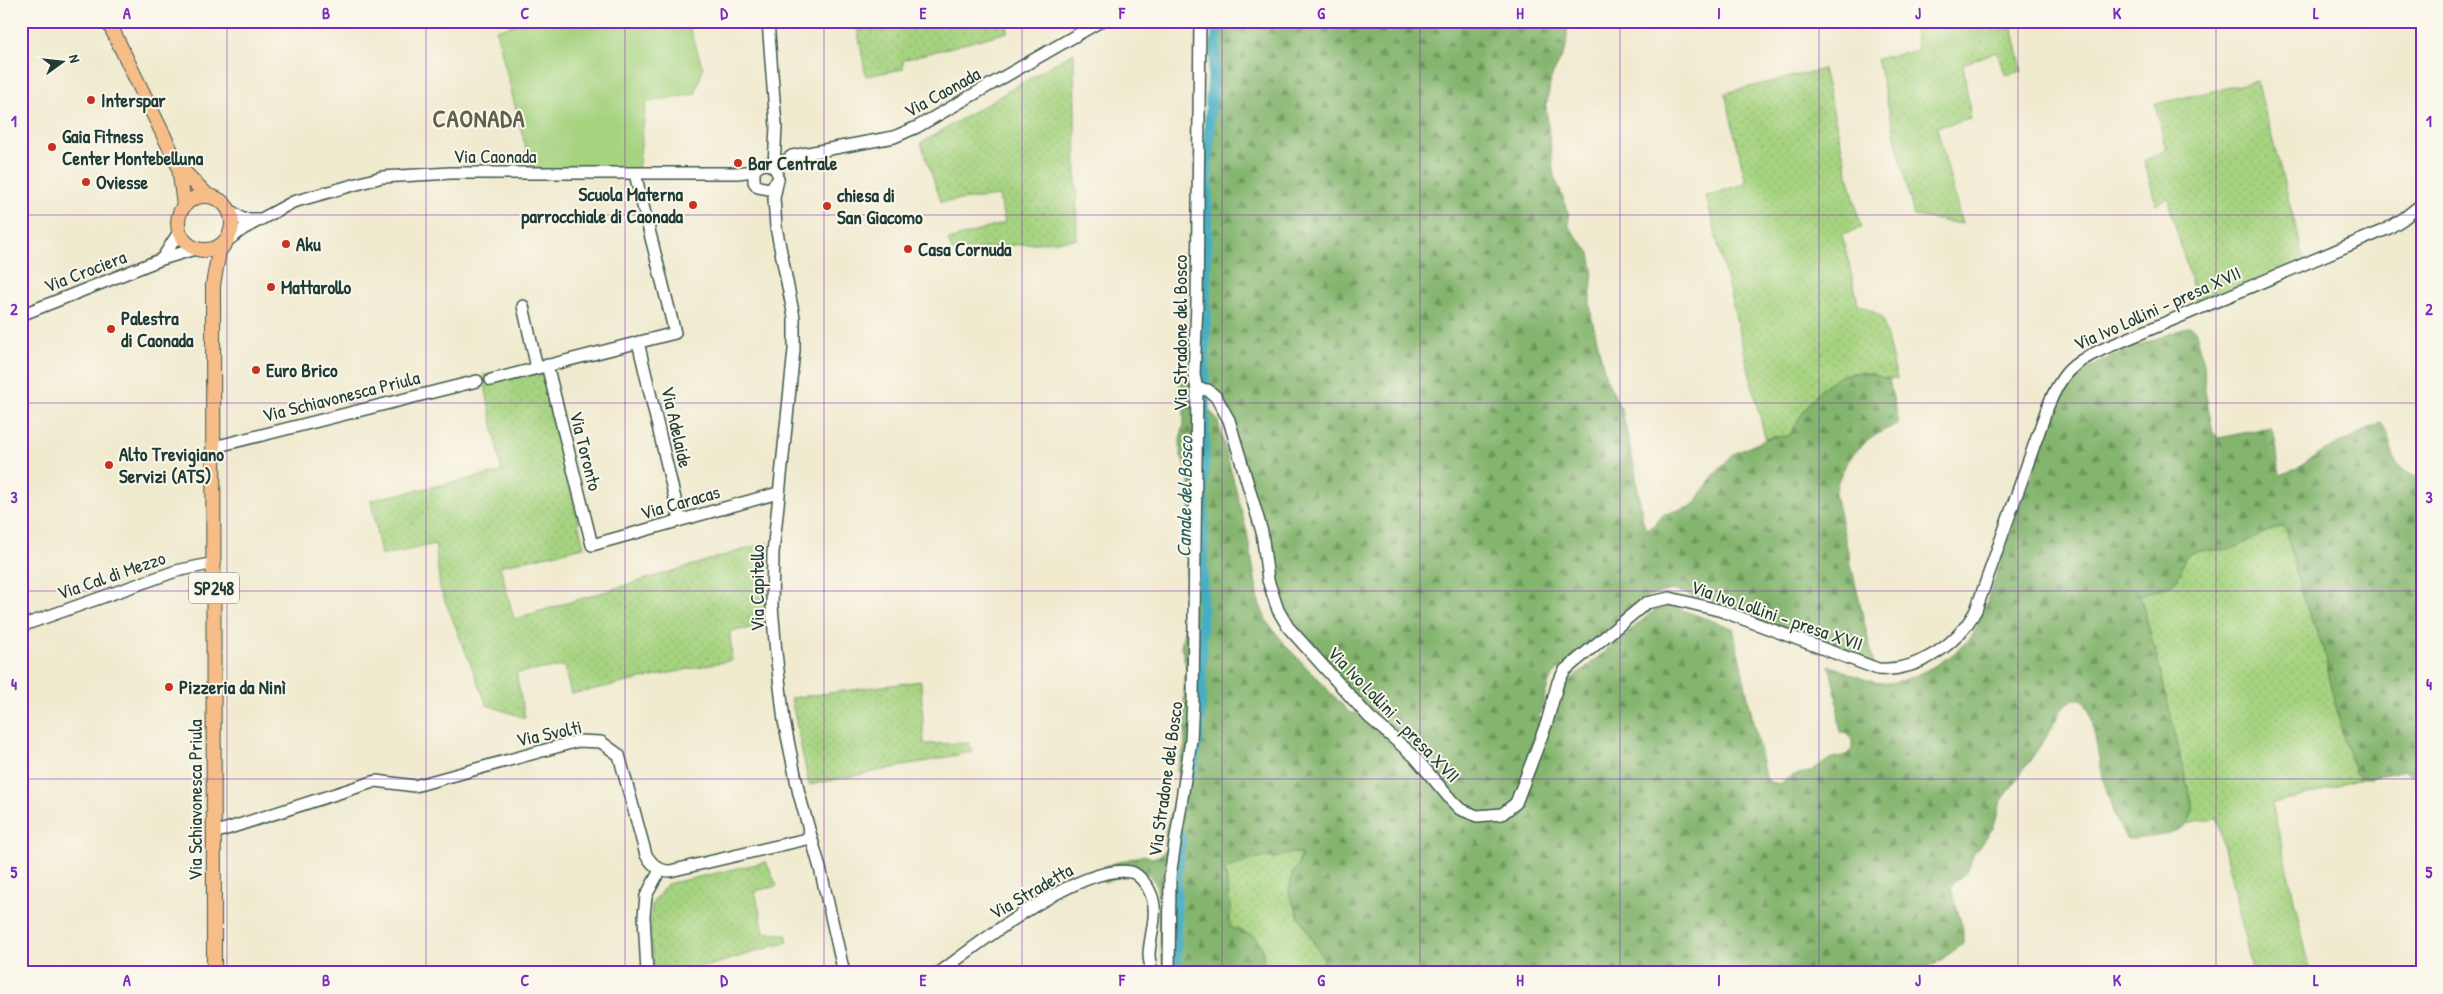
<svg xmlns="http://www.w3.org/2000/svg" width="2443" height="994" viewBox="0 0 2443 994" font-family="'Patrick Hand',sans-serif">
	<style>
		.grass { fill: url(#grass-dots); stroke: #62885a }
		.forest { fill: url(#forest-firs); stroke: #527951 }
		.garden { fill: #a6d380; stroke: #62885a }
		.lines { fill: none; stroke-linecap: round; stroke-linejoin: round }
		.canal { stroke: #44aec3; stroke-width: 11 }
		.minor-casing { stroke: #3e574b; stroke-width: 14 }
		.major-casing { stroke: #3e574b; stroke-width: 16 }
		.minor { stroke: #fff; stroke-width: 11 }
		.major { stroke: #f7bd88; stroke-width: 14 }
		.grid { fill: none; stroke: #7b2cbf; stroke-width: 1; stroke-opacity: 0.55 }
		.poi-dot { fill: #c8321e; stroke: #fbf7ec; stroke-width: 2 }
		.labels { text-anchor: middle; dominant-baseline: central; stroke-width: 4; stroke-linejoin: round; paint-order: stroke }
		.shield { fill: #fbf7ec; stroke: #61756b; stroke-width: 1 }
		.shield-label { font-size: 18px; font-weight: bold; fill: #1f3d34 }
		.street-label { font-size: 19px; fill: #1f3d34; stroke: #fbf7ec }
		.poi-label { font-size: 19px; font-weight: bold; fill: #1f3d34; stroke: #fbf7ec; text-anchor: start }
		.water-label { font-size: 20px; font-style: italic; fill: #2a5f5f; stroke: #fbf7ec }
		.district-label { font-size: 24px; font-weight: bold; letter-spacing: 1px; fill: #62604a; stroke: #fbf7ec }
		.neatline { fill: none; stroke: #7b2cbf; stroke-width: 2 }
		.grid-label { font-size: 16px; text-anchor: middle; font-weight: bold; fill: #7b2cbf }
	</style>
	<defs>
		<pattern id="grass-dots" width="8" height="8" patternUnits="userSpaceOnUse" patternTransform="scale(1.25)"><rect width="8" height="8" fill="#a6d380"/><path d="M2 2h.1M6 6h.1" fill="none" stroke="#8eb66f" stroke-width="1.8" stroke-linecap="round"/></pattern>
		<pattern id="forest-firs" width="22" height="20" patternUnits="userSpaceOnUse" patternTransform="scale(1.25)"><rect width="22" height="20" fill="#84b56e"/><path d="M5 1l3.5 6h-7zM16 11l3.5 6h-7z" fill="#6b945b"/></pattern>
	</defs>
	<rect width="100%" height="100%" fill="#fbf7ec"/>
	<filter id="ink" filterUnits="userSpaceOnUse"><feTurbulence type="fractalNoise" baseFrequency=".02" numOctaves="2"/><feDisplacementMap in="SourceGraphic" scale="10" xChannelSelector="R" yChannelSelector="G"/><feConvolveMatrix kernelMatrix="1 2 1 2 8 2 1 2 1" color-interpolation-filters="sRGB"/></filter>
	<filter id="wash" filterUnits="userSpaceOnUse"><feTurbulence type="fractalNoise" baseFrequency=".0096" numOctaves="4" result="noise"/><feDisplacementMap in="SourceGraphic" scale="20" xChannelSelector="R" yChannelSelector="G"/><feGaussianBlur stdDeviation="1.12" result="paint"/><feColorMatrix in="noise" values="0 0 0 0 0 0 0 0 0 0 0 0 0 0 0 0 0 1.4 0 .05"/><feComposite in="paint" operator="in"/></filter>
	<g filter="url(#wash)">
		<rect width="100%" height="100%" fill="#f0eacf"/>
		<g class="grass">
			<path d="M856 21H1007L1008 32 903 60V69L866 76Z"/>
			<path d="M1912 21H2011L2022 71 2006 75 1996 52 1963 64 1971 119 1937 127 1962 224 1914 216 1877 59 1918 50Z"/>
			<path d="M1074 52 1077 239 952 251 948 240 1005 223 999 196 941 202 921 143Z"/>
			<path d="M1823 69 1861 228 1842 234 1858 303 1882 317 1897 379C1885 381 1873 372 1860 372 1823 372 1805 410 1789 436L1772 437 1766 441 1706 196 1746 183 1725 93Z"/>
			<path d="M2257 81 2305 262 2198 306 2167 197 2156 204 2144 161 2166 150 2155 104Z"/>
			<path d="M540 365 584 547 500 566 514 619 769 542 765 627 730 631 732 660 571 694 564 666 516 673 525 718 487 705 440 588 435 544 381 556 371 500 502 472 483 375Z"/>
			<path d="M2283 526 2287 533 2301 594 2323 648 2342 733 2355 773 2362 778 2319 792 2272 804 2311 973H2253L2217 818 2186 824 2191 817V801L2140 596C2150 588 2172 590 2178 578 2182 571 2183 562 2186 555 2197 550 2207 548 2219 550Z"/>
			<path d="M921 681 924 744 970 743 972 752 809 785 791 698Z"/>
			<path d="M1292 853H1301L1297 868 1292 874 1289 892 1298 915 1323 958 1325 966 1323 973H1262L1263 967 1254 936 1230 927 1228 919 1230 903 1225 868C1246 857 1270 858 1292 853Z"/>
			<path d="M766 862 777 886 755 891 764 932 786 934 788 942 685 973H654L650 932 652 904 667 884Z"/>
		</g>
		<path class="forest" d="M1220 21H1568L1566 48 1551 78 1546 109 1554 176 1568 210 1569 227 1590 253 1593 270 1590 302 1592 319 1606 378 1622 411 1635 470 1643 522 1646 529 1654 526 1658 519 1665 514 1690 507 1697 501 1710 480 1733 454 1772 437 1789 436C1813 396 1834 356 1889 380L1899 424C1867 435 1840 460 1835 495L1874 665 1685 593 1672 590 1648 596 1556 672 1549 682 1538 718H1553L1563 689 1568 682 1655 610 1671 606 1733 628 1765 776 1770 782 1779 784 1793 775 1809 772 1830 759 1846 755 1852 749V740L1848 734 1840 732 1837 699 1829 665C1846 671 1867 683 1885 683 1909 684 1959 655 1972 636 1976 630 1978 624 1981 618L2030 479 2066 387C2098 355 2149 343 2190 326L2197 331V340L2204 364 2205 390 2213 433 2219 438 2270 427C2279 439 2276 460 2280 475L2297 469 2317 454 2381 423C2397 443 2383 463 2416 477L2422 472V785L2418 778 2404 770 2371 778H2362L2355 773 2342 733 2323 648 2301 594 2287 533 2283 526C2266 529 2252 541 2236 547 2219 553 2203 547 2186 555 2183 563 2182 571 2178 578 2172 590 2150 588 2140 596L2156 653 2193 809C2192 814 2190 820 2187 824 2175 835 2144 839 2128 839 2110 819 2101 769 2096 742 2092 725 2093 713 2082 699H2073L2061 710 2049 733 2001 802 1993 828 1973 855 1968 871 1955 881 1951 888 1963 929V944L1935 964 1916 973H1323L1325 966 1323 958 1298 915 1289 892 1292 874 1297 868 1301 854 1292 853 1276 858H1258L1225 869 1230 903V927C1259 937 1267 941 1262 973H1165C1161 957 1160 939 1159 923 1158 905 1163 870 1135 872 1122 873 1115 880 1103 882L1104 866 1144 855 1152 858 1161 855 1166 849 1165 831 1179 785 1177 768 1185 746 1184 677 1187 670 1181 646 1189 607V590L1186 573 1192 540 1187 529 1191 490 1185 464 1181 456 1180 440 1184 424V407L1177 400 1181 380 1188 378 1196 393 1218 421 1247 532 1259 602 1266 620 1287 647 1350 713 1371 714 1279 612 1262 529 1214 392 1204 376 1210 110Z"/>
		<path class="garden" d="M527 21H687L703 68 695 94 646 102 638 171 531 169 496 30Z"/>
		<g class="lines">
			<g class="canal">
				<path d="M1191 773 1199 733 1201 694 1207 176 1211 96 1218 21"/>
				<path d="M1176 973V881L1181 838"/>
			</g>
		</g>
	</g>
	<g filter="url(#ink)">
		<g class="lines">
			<g class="minor-casing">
				<g id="minor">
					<path d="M768 21 776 126 774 167"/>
					<path d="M775 168 792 156 894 137 917 127 1101 21"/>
					<path d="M777 172C771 161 761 163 754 171V182L758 187 770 189 778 180"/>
					<path d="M778 179 774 198 776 227 794 317V350L773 553 772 606 776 653 784 721 799 794 820 868 844 973"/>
					<path d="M230 210 242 219H259"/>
					<path d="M227 241 243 229 293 202 382 177 451 173H737L754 171"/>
					<path d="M162 259 179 232"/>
					<path d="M523 306 537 368"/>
					<path d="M21 315 162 259 195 249"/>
					<path d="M638 342 680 520"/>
					<path d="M547 365 592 545 778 493"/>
					<path d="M491 380 675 333 635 174"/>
					<path d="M1197 389 1208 390 1216 397 1229 420 1262 532 1268 580 1278 610 1288 627 1369 717 1414 756 1452 801 1460 809 1477 816 1502 814 1516 803 1547 722 1558 682 1565 670 1646 603 1670 598 1722 611 1878 669C1918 672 1958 644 1976 610L2048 406C2061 375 2070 364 2101 350L2387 229 2403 219 2422 204"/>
					<path d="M214 447 477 381"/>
					<path d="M21 626 176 571 215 563"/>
					<path d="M214 833 376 781 415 786 578 741 601 742 619 755 646 855C653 865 658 871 670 871L811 838"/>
					<path d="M647 973 644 916 646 896 660 870"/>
					<path d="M939 973C978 944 1082 862 1131 872 1139 874 1148 886 1151 894 1159 914 1150 934 1149 954 1149 960 1151 967 1152 973"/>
					<path d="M1169 973 1170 876 1191 740 1193 698 1197 389 1194 375 1197 304 1200 21"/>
				</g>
			</g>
			<g class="major-casing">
				<g id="major">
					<path d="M108 21 179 167 184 206"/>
					<path d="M180 168 208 196"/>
					<circle cx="205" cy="223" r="27"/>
					<path d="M214 973 213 285 219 251 226 242"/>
				</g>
			</g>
			<use href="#minor" class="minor"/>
			<use href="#major" class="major"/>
		</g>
	</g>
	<path class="grid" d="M227 21V973M426 21V973M625 21V973M824 21V973M1022 21V973M1222 21V973M1420 21V973M1620 21V973M1819 21V973M2018 21V973M2216 21V973M21 215H2422M21 403H2422M21 591H2422M21 779H2422"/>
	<g class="poi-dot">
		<circle cx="91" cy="100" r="5"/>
		<circle cx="52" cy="147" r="5"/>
		<circle cx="738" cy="163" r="5"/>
		<circle cx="86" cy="182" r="5"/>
		<circle cx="693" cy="205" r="5"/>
		<circle cx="827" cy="206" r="5"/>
		<circle cx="286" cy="244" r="5"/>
		<circle cx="908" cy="249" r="5"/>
		<circle cx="271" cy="287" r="5"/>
		<circle cx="111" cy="329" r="5"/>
		<circle cx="256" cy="370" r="5"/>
		<circle cx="109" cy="465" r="5"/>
		<circle cx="169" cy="687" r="5"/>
	</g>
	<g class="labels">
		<rect class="shield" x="189" y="572.5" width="50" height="31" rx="4"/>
		<g class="shield-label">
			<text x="214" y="588">SP248</text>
		</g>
		<g class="street-label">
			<text transform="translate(942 92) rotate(-29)">Via Caonada</text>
			<text x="495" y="156">Via Caonada</text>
			<text transform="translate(85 271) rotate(-21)">Via Crociera</text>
			<text transform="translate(2157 308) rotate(-24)">Via Ivo Lollini - presa XVII</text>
			<text transform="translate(1180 333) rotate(-90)">Via Stradone del Bosco</text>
			<text transform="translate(341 396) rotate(-14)">Via Schiavonesca Priula</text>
			<text transform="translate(677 427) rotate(77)">Via Adelaide</text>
			<text transform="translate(586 451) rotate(76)">Via Toronto</text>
			<text transform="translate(680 502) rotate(-16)">Via Caracas</text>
			<text transform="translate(111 575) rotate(-19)">Via Cal di Mezzo</text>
			<text transform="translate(757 588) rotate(-90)">Via Capitello</text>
			<text transform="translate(1777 615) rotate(19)">Via Ivo Lollini - presa XVII</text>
			<text transform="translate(1394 714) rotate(46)">Via Ivo Lollini - presa XVII</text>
			<text transform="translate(549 733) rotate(-12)">Via Svolti</text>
			<text transform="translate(1165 779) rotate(-82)">Via Stradone del Bosco</text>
			<text transform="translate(195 800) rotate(-90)">Via Schiavonesca Priula</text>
			<text transform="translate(1031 891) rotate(-30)">Via Stradetta</text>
		</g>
		<g class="poi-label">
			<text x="101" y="100">Interspar</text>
			<text x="62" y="136">Gaia Fitness<tspan x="62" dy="22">Center Montebelluna</tspan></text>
			<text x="748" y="163">Bar Centrale</text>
			<text x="96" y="182">Oviesse</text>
			<text x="683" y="194" text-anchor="end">Scuola Materna<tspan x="683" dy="22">parrocchiale di Caonada</tspan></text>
			<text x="837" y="195">chiesa di<tspan x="837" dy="22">San Giacomo</tspan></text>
			<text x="296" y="244">Aku</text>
			<text x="918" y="249">Casa Cornuda</text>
			<text x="281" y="287">Mattarollo</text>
			<text x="121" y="318">Palestra<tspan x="121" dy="22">di Caonada</tspan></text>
			<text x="266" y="370">Euro Brico</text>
			<text x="119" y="454">Alto Trevigiano<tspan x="119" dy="22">Servizi (ATS)</tspan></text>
			<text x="179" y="687">Pizzeria da Ninì</text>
		</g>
		<g class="water-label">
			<text transform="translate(1184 497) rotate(-89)">Canale del Bosco</text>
		</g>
		<g class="district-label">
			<text x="479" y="118">CAONADA</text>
		</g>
	</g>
	<rect width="2443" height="994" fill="none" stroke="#fbf7ec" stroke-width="55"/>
	<g transform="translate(62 62) rotate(75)" stroke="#fbf7ec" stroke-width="4" paint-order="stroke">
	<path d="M0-4L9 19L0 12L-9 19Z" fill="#1f3d34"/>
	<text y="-8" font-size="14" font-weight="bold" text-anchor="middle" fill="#1f3d34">N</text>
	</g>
	<rect x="28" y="28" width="2388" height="938" class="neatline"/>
	<g class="grid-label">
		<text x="127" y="19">A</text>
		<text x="326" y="19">B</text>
		<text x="525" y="19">C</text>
		<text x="724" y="19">D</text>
		<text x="923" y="19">E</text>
		<text x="1122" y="19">F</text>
		<text x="1321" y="19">G</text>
		<text x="1520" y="19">H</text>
		<text x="1719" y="19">I</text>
		<text x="1918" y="19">J</text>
		<text x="2117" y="19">K</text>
		<text x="2316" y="19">L</text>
		<text x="14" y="127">1</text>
		<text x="2429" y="127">1</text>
		<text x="14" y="315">2</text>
		<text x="2429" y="315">2</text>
		<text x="14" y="503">3</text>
		<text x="2429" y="503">3</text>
		<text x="14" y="690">4</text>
		<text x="2429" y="690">4</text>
		<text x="14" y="878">5</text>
		<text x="2429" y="878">5</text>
		<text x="127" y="986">A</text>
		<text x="326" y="986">B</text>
		<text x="525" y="986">C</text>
		<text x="724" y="986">D</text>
		<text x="923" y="986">E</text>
		<text x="1122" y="986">F</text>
		<text x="1321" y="986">G</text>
		<text x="1520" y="986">H</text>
		<text x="1719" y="986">I</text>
		<text x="1918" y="986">J</text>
		<text x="2117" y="986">K</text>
		<text x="2316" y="986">L</text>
	</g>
</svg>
